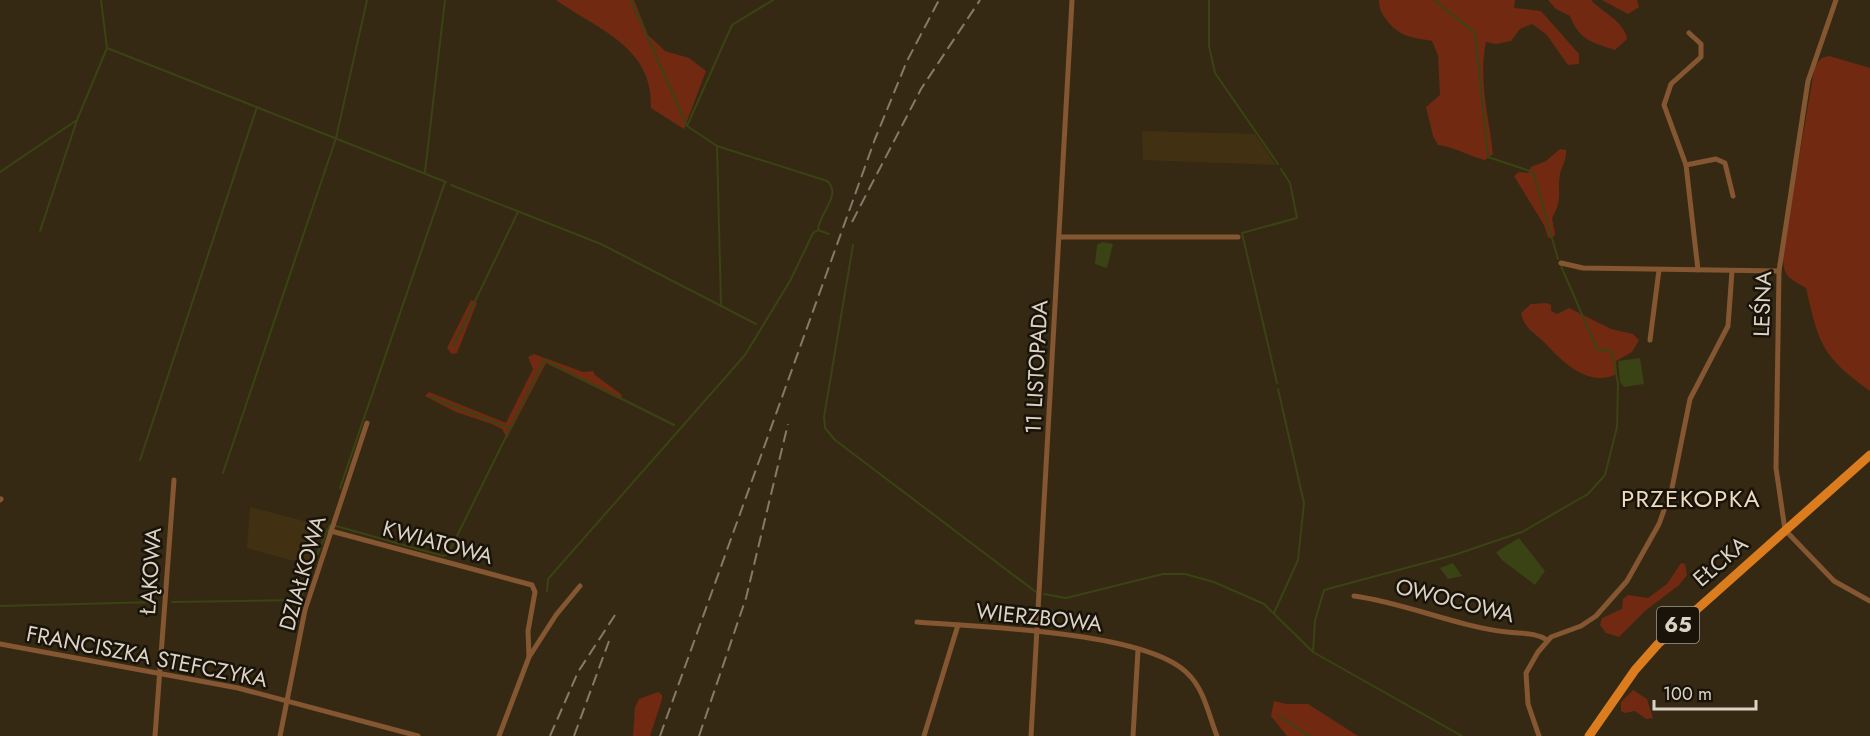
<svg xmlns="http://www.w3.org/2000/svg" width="1870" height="736" viewBox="0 0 1870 736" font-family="Jost,sans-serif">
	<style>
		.built { fill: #423013 }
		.green { fill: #712912 }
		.water { fill: #394313 }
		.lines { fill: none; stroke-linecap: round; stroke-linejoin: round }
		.stream { stroke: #394313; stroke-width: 2 }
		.street { stroke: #845631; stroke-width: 5 }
		.primary { stroke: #db7c1f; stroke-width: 9 }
		.rail { stroke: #857a69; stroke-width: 2; stroke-dasharray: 12 6; stroke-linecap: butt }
		.labels { text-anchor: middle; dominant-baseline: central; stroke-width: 5; stroke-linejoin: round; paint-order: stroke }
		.shield { fill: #191309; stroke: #a1998d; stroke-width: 1.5 }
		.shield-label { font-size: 21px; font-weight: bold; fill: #dbd3c6 }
		.street-label { font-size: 22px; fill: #dbd3c6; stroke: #191309 }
		.neighbourhood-label { font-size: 24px; letter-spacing: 1.5px; fill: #ecdbc0; stroke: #191309 }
	</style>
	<rect width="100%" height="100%" fill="#362913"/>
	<g class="built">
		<path d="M1142 131 1255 134 1276 165 1143 160Z"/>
		<path d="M250 507 323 526 309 565 247 548Z"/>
	</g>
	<g class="green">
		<path d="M556 0H634L648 35 665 51 689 58 706 71 684 129 651 108C653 46 598 30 556 0Z"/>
		<path d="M1379 0H1515L1514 8 1541 11 1579 54V64L1568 65 1546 34 1532 24 1520 29 1511 41 1496 44 1486 42C1478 79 1489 118 1493 154L1485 160C1468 156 1455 147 1438 145L1433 136 1426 107 1440 95 1438 55 1432 41C1424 39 1416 39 1408 36 1394 32 1378 14 1379 0Z"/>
		<path d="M1548 0H1591C1603 13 1624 21 1627 39L1615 50C1593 43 1579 40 1570 16L1556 9Z"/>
		<path d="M1602 0H1637L1639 7 1628 14Z"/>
		<path d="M1829 56 1870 68V391C1822 356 1819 345 1806 288 1785 276 1783 276 1783 250L1815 65 1822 58Z"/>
		<path d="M1560 149 1566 150C1567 160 1562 165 1560 174 1557 193 1563 199 1552 218L1555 234 1552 239 1548 237 1544 225 1514 176 1519 172 1528 173 1531 167 1546 161Z"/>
		<path d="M471 300 477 302 476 305 457 353 452 354 447 348Z"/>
		<path d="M1546 303 1551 305V311L1557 314 1569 308 1611 329 1633 334 1639 340 1632 352 1616 361 1617 374C1587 388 1563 362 1544 342 1533 332 1524 328 1521 313L1531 304Z"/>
		<path d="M534 354 583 372 593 371 595 375 622 395 621 400 546 363 507 438 502 429 492 424 456 412 425 396 429 392 506 423 533 369 528 357Z"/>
		<path d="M1681 563 1685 564 1687 575 1679 585 1645 611 1619 637 1606 633 1600 625 1602 618 1622 609 1623 599 1628 595 1648 598 1667 584Z"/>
		<path d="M1633 690 1647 699 1653 718 1646 719 1635 711 1625 713 1621 711V702Z"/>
		<path d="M658 692 662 695V699L650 736H633L635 707 639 699Z"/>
		<path d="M1274 701 1286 704H1308L1358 736H1287L1271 716Z"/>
	</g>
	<g class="water">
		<path d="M1102 242 1113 244 1107 268 1095 264 1097 245Z"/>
		<path d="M1640 358 1644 384 1624 387 1620 382 1618 361Z"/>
		<path d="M1519 538 1545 571 1535 585 1502 560 1496 552Z"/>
		<path d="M1453 563 1462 576 1448 579 1440 568Z"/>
	</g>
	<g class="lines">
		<g class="stream">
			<path d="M1209 0V46L1215 73 1278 164"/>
			<path d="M1434 0 1475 33 1488 157 1533 172 1558 259"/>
			<path d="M107 48 446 182"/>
			<path d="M687 126 732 25 773 0"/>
			<path d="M717 146 721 305"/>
			<path d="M0 172 77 120"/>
			<path d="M425 172 445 0"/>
			<path d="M451 185 601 244 756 324"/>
			<path d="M818 230 829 234"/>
			<path d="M40 231 77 120 107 48 101 0"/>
			<path d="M853 245 824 417 825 428 835 440 1036 592"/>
			<path d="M453 347 518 212"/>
			<path d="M1277 383 1242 233 1297 218 1290 183 1281 169"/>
			<path d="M431 397 509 428"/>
			<path d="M140 460 257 107"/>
			<path d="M223 473 336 138 367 0"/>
			<path d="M340 488 445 182"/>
			<path d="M336 526 443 556 448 554 544 360 674 425"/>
			<path d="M312 566 330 525"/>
			<path d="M547 591 548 579 745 355 790 281 813 233 818 230C818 214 843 195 827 181L717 146 687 126 631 0"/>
			<path d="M1044 594 1066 598 1163 574H1185L1214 582 1264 604 1313 652 1462 736"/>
			<path d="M172 602 296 600 301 598 308 579"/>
			<path d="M0 606 158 602"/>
			<path d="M1274 613 1298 560 1304 503 1278 389"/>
			<path d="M1313 652 1315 621 1324 590 1454 555 1522 532 1588 494 1605 475 1617 427 1618 384 1612 352 1597 349 1561 266"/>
			<path d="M1278 715 1309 736"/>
		</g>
		<g class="street">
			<path d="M1836 0 1808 81 1779 271 1776 468 1785 530 1834 581 1870 601"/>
			<path d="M1689 33 1701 44V57L1671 84 1664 105 1686 165 1698 270"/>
			<path d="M1686 165 1716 159 1725 163 1733 196"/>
			<path d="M1060 237H1238"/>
			<path d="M1561 263 1583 268 1779 271"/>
			<path d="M1650 340 1659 270"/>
			<path d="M0 500 1 499"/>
			<path d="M331 531 532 585 535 592 528 631 529 657"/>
			<path d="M1354 596C1406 603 1455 626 1507 632 1522 634 1535 632 1547 640"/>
			<path d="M917 622C978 627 1147 631 1188 674 1204 689 1209 716 1217 736"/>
			<path d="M0 644 238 688 418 736"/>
			<path d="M155 736 174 480"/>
			<path d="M280 736 305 610 367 423"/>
			<path d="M499 736 529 657 556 615 580 586"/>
			<path d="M924 736 958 625"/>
			<path d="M1031 736 1072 0"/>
			<path d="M1133 736 1138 650"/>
			<path d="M1539 736 1528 704 1526 673 1538 652 1551 637 1581 626 1596 616 1627 581 1659 524 1672 488 1690 399 1728 326 1732 271"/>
		</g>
		<path class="primary" d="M1589 736 1635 670 1658 644 1870 455"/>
		<g class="rail">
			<path d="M852 222 921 89 980 0"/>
			<path d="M550 736 578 672 615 615"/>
			<path d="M574 736 609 641"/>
			<path d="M660 736 875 139 907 61 939 0"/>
			<path d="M699 736 746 598 788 424"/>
		</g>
	</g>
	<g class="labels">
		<rect class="shield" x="1657" y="607" width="42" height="36" rx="4.5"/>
		<g class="shield-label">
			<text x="1678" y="625">65</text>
		</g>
		<g class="street-label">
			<text transform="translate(1762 304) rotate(-88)">LEŚNA</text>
			<text transform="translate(1036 367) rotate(-87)">11 LISTOPADA</text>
			<text transform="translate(438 542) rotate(15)">KWIATOWA</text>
			<text transform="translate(1720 561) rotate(-41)">EŁCKA</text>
			<text transform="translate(150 571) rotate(-86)">ŁĄKOWA</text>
			<text transform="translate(302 573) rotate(-74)">DZIAŁKOWA</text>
			<text transform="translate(1455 600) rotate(14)">OWOCOWA</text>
			<text transform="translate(1039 617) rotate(6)">WIERZBOWA</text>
			<text transform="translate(147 656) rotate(11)">FRANCISZKA STEFCZYKA</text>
		</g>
		<g class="neighbourhood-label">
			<text x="1691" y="498">PRZEKOPKA</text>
		</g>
	</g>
	<path d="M1654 700v9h102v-9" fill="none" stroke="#dbd3c6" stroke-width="3"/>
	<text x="1663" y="700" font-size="18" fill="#dbd3c6" stroke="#191309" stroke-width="4.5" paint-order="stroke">100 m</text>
</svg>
